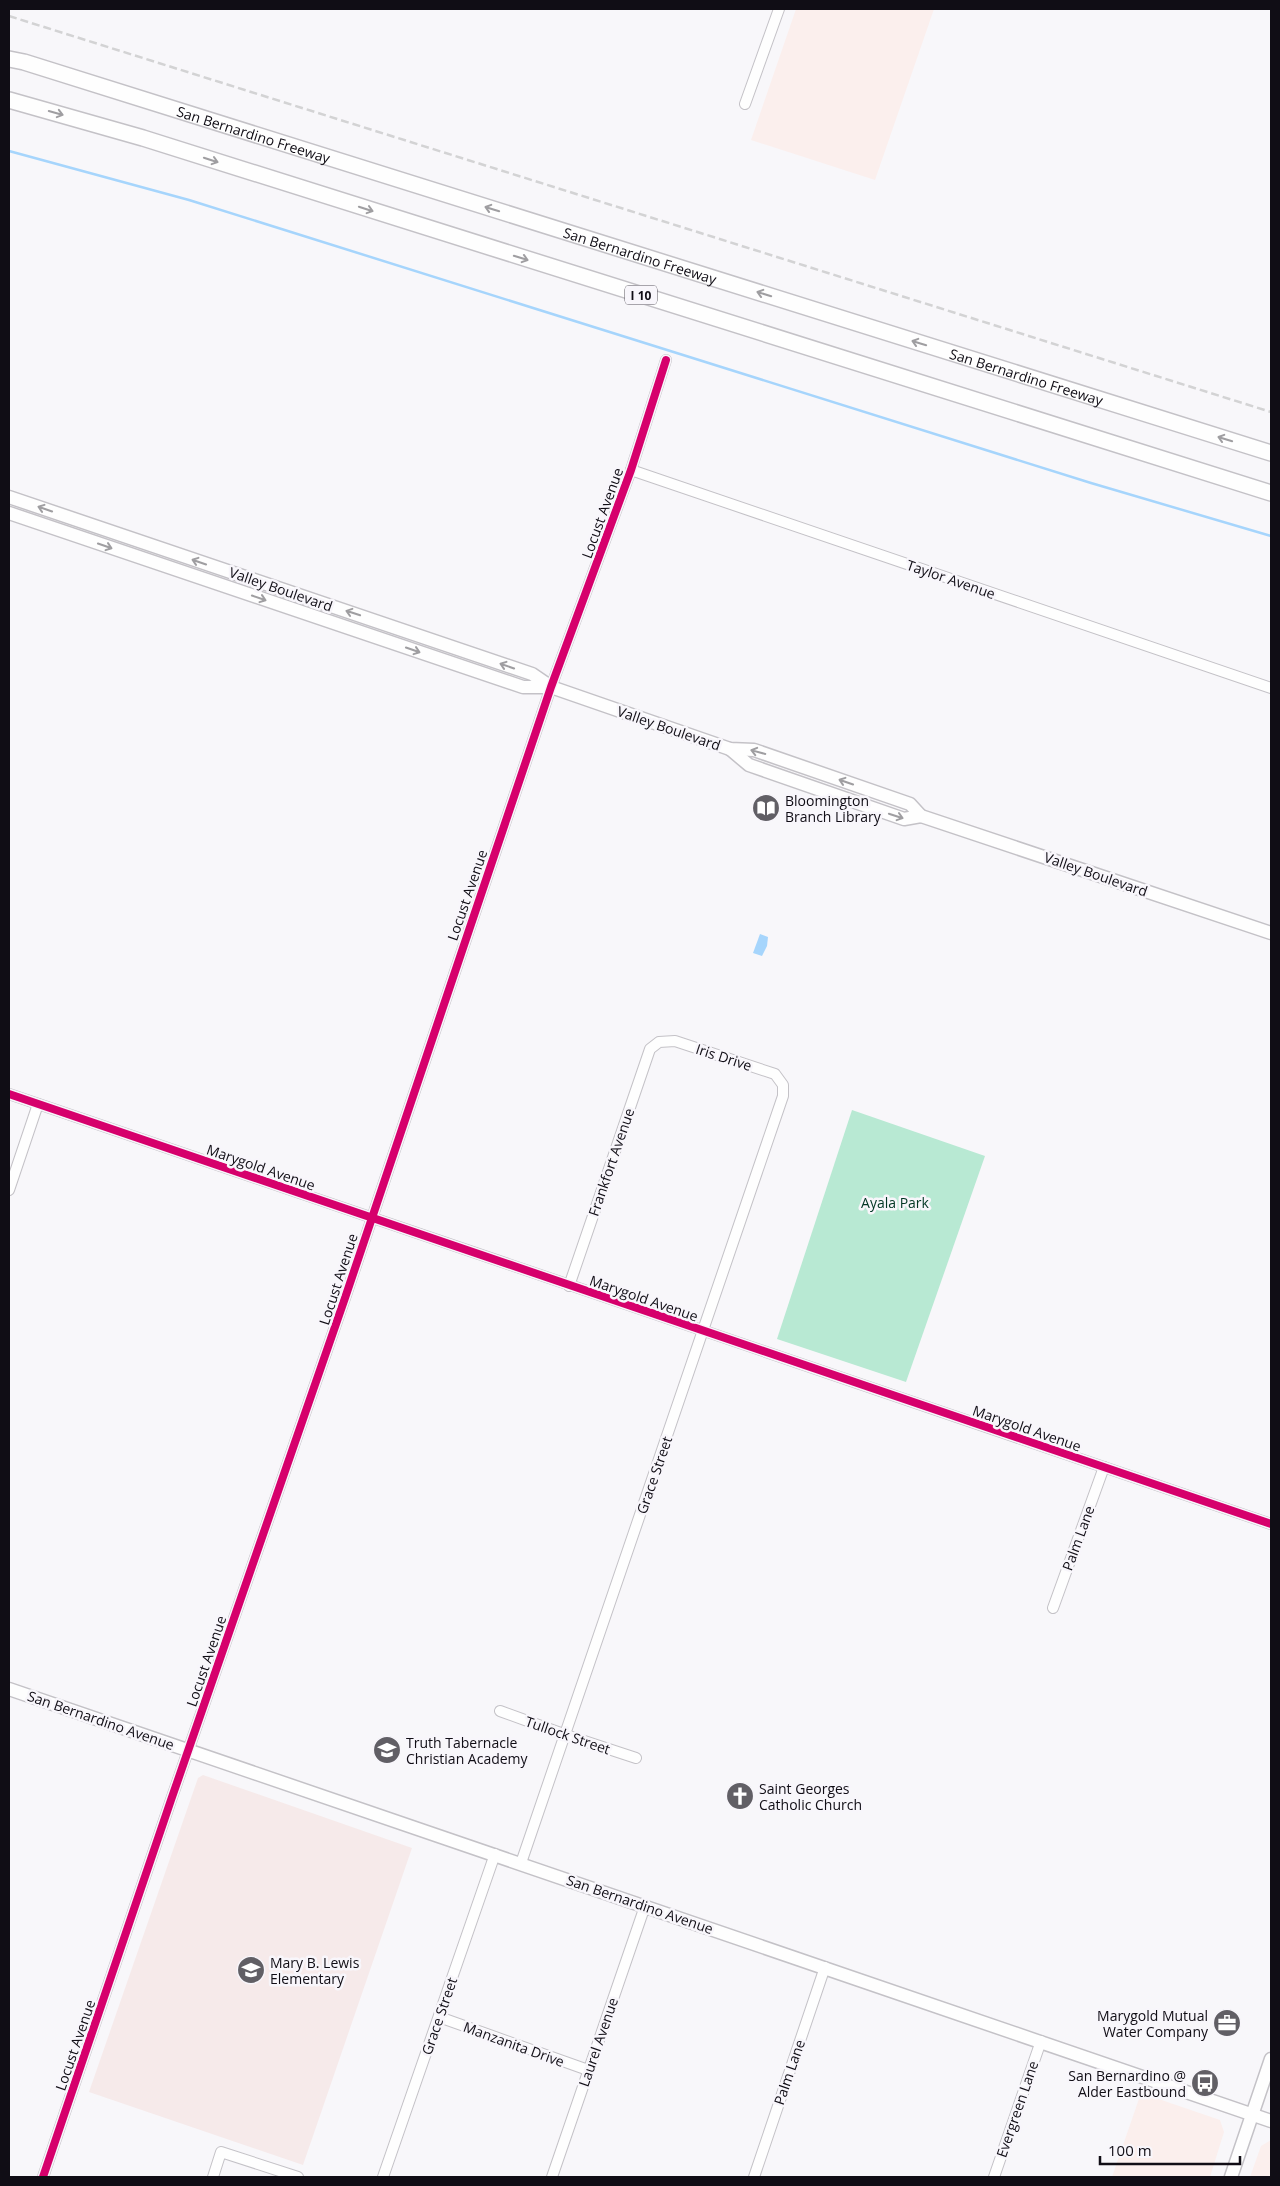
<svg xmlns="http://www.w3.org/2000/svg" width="1280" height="2186" viewBox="0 0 1280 2186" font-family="'Open Sans',sans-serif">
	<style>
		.commercial { fill: #fbefed }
		.education { fill: #f6eaea }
		.green { fill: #b8e9d3 }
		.water { fill: #a6d5fc }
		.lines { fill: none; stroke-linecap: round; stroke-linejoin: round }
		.stream { stroke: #a6d5fc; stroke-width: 2.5 }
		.minor-casing { stroke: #c4c2c7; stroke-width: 12 }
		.major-casing { stroke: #c4c2c7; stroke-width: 15 }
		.highway-casing { stroke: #c4c2c7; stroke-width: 18 }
		.minor { stroke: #fefefe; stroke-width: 10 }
		.major { stroke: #fefefe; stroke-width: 12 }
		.highway { stroke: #fefefe; stroke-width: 15 }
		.rail { stroke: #d3d3d4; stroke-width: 2.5; stroke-dasharray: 8 4; stroke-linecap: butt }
		.cycleway-casing { stroke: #f8f6fb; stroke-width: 11 }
		.cycleway { stroke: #d6006c; stroke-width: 8 }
		.oneway { stroke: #9f9ea1 }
		.labels { text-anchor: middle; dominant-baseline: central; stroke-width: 5; stroke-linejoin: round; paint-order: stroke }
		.shield { fill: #f8f6fb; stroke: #56535a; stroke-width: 1 }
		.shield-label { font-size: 12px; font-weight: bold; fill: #100d15 }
		.street-label { font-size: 14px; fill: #100d15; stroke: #f8f6fb }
		.poi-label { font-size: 14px; fill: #100d15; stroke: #f8f6fb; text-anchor: start }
		.park-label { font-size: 14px; fill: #013623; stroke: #f8f6fb }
	</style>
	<rect width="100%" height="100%" fill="#f8f7fa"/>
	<g class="commercial">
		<path d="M796 9H934L875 180 751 140Z"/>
		<path d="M1141 2093 1220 2120 1224 2132 1210 2177H1112Z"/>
		<path d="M1271 2140V2177H1250L1261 2146Z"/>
	</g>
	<path class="education" d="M203 1775 412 1848 303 2165 89 2092 198 1778Z"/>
	<path class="green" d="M852 1110 985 1156 906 1382 777 1339Z"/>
	<path class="water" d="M760 934 768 937 767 946 762 956 753 953Z"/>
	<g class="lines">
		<path class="stream" d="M9 151 189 200 1091 483 1271 536"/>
		<g class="minor-casing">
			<g id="minor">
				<path d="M745 104 779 9"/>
				<path d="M631 470 1271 688"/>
				<path d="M9 1094 1271 1524"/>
				<path d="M9 1190 38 1104"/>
				<path d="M1053 1608 1104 1467"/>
				<path d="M500 1711 566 1735 636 1758"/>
				<path d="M521 1863 783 1096V1085L775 1074 675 1041 659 1042 650 1049 569 1286"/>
				<path d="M439 2017 588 2070"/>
				<path d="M43 2177 171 1800 345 1298 551 687 631 470 666 360"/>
				<path d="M213 2177 221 2152 298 2177"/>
				<path d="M383 2177 495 1854"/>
				<path d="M552 2177 645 1906"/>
				<path d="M754 2177 825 1967"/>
				<path d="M994 2177 1041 2041"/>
			</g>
		</g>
		<g class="major-casing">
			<g id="major">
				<path d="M9 497 532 674 551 687 730 749 754 750 910 804 921 816 1271 933"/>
				<path d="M9 513 523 687H551"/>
				<path d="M730 749 749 765 904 819 921 816"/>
				<path d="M9 1689 1271 2121"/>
				<path d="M1231 2177 1271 2059"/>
			</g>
		</g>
		<g class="highway-casing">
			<g id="highway">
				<path id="s1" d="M9 59 24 62 1271 453"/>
				<path d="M9 100 143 138 1271 493"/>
			</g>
		</g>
		<use href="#minor" class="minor"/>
		<use href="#major" class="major"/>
		<use href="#highway" class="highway"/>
		<path class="rail" d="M9 16 1271 412"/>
		<g class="cycleway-casing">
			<g id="cycleway">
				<path d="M9 1094 1271 1524"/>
				<path d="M43 2177 171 1800 345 1298 551 687 631 470 666 360"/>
			</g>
		</g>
		<use href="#cycleway" class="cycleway"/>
	</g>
	<defs><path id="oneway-shaft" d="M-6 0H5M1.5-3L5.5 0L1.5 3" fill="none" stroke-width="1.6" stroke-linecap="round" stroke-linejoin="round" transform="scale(1.25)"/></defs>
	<g class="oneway">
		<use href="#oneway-shaft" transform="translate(56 113) rotate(16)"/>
		<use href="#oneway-shaft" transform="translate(211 160) rotate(18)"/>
		<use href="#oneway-shaft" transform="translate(366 209) rotate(18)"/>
		<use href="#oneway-shaft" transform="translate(492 209) rotate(-163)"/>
		<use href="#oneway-shaft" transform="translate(521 258) rotate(17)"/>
		<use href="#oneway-shaft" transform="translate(764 294) rotate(-163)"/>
		<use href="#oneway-shaft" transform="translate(919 343) rotate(-163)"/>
		<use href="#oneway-shaft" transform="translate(1225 439) rotate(-163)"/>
		<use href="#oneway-shaft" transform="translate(45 509) rotate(-161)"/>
		<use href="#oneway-shaft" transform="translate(105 546) rotate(19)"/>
		<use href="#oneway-shaft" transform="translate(199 562) rotate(-161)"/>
		<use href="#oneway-shaft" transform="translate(259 598) rotate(19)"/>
		<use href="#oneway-shaft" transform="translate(353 613) rotate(-162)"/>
		<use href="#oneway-shaft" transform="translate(413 650) rotate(19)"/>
		<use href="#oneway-shaft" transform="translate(507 666) rotate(-161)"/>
		<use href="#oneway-shaft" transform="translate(758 752) rotate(-165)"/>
		<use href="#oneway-shaft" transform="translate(846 782) rotate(-161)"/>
		<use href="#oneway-shaft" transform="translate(896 816) rotate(18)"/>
	</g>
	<defs>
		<g id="library-disc" transform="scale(1.4375)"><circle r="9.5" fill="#615f65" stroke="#f8f6fb"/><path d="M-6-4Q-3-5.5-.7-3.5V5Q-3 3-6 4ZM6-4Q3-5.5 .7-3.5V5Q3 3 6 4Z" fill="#fff"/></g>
		<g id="school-disc" transform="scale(1.4375)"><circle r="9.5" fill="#615f65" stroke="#f8f6fb"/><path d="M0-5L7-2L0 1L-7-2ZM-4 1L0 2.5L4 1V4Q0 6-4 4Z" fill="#fff"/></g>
		<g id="church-disc" transform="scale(1.4375)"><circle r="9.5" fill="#615f65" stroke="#f8f6fb"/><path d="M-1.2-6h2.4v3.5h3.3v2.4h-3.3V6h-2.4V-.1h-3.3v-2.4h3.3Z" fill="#fff"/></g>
		<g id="office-disc" transform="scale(1.4375)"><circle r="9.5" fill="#615f65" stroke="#f8f6fb"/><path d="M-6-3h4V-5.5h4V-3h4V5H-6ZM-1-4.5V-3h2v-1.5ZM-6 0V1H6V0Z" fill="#fff"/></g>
		<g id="bus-disc" transform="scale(1.4375)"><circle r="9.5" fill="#615f65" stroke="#f8f6fb"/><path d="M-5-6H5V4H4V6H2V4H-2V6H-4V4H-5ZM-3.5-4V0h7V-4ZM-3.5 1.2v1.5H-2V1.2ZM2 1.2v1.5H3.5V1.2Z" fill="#fff"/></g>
	</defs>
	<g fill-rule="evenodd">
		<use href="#library-disc" x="766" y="808"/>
		<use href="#school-disc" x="387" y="1750"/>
		<use href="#church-disc" x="740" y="1796"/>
		<use href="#school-disc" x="251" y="1970"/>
		<use href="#office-disc" x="1227" y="2023"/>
		<use href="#bus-disc" x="1205" y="2083"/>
	</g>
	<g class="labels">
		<rect class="shield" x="625" y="285.5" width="32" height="19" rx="4"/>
		<g class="shield-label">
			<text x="641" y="295">I 10</text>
		</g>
		<g class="street-label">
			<text stroke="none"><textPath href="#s1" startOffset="256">San Bernardino Freeway</textPath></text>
			<text stroke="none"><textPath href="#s1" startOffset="661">San Bernardino Freeway</textPath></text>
			<text stroke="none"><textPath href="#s1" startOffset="1066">San Bernardino Freeway</textPath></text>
			<text transform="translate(602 513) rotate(-70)">Locust Avenue</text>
			<text transform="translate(951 579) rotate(19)">Taylor Avenue</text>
			<text transform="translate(281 589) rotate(19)">Valley Boulevard</text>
			<text transform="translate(669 728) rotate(19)">Valley Boulevard</text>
			<text transform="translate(1096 874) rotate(19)">Valley Boulevard</text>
			<text transform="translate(467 895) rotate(-71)">Locust Avenue</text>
			<text transform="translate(724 1057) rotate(18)">Iris Drive</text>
			<text transform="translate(611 1162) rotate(-71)">Frankfort Avenue</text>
			<text transform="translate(261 1167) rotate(19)">Marygold Avenue</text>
			<text transform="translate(338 1279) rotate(-72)">Locust Avenue</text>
			<text transform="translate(644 1298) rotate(19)">Marygold Avenue</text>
			<text transform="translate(1027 1428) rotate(19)">Marygold Avenue</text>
			<text transform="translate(654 1475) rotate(-71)">Grace Street</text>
			<text transform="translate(1078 1538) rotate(-70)">Palm Lane</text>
			<text transform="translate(206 1661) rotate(-71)">Locust Avenue</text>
			<text transform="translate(101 1720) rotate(19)">San Bernardino Avenue</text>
			<text transform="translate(568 1735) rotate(19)">Tullock Street</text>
			<text transform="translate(640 1904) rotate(19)">San Bernardino Avenue</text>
			<text transform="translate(439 2016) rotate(-71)">Grace Street</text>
			<text transform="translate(598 2042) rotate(-71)">Laurel Avenue</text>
			<text transform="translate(514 2044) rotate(20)">Manzanita Drive</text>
			<text transform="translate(75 2045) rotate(-71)">Locust Avenue</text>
			<text transform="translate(789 2072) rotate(-71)">Palm Lane</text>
			<text transform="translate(1017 2109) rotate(-71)">Evergreen Lane</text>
		</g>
		<g class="poi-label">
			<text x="785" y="800">Bloomington<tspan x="785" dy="16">Branch Library</tspan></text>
			<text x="406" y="1742">Truth Tabernacle<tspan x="406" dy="16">Christian Academy</tspan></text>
			<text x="759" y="1788">Saint Georges<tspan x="759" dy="16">Catholic Church</tspan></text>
			<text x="270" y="1962">Mary B. Lewis<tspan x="270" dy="16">Elementary</tspan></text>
			<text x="1208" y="2015" text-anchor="end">Marygold Mutual<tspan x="1208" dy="16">Water Company</tspan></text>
			<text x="1186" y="2075" text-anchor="end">San Bernardino @<tspan x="1186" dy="16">Alder Eastbound</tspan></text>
		</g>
		<g class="park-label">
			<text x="895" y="1202">Ayala Park</text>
		</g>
	</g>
	<rect width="1280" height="2186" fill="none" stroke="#100d15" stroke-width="20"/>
	<path d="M1100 2156v8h140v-8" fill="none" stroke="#100d15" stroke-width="2.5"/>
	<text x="1108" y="2156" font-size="15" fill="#100d15" stroke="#f8f6fb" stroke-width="4" paint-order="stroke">100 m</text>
</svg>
